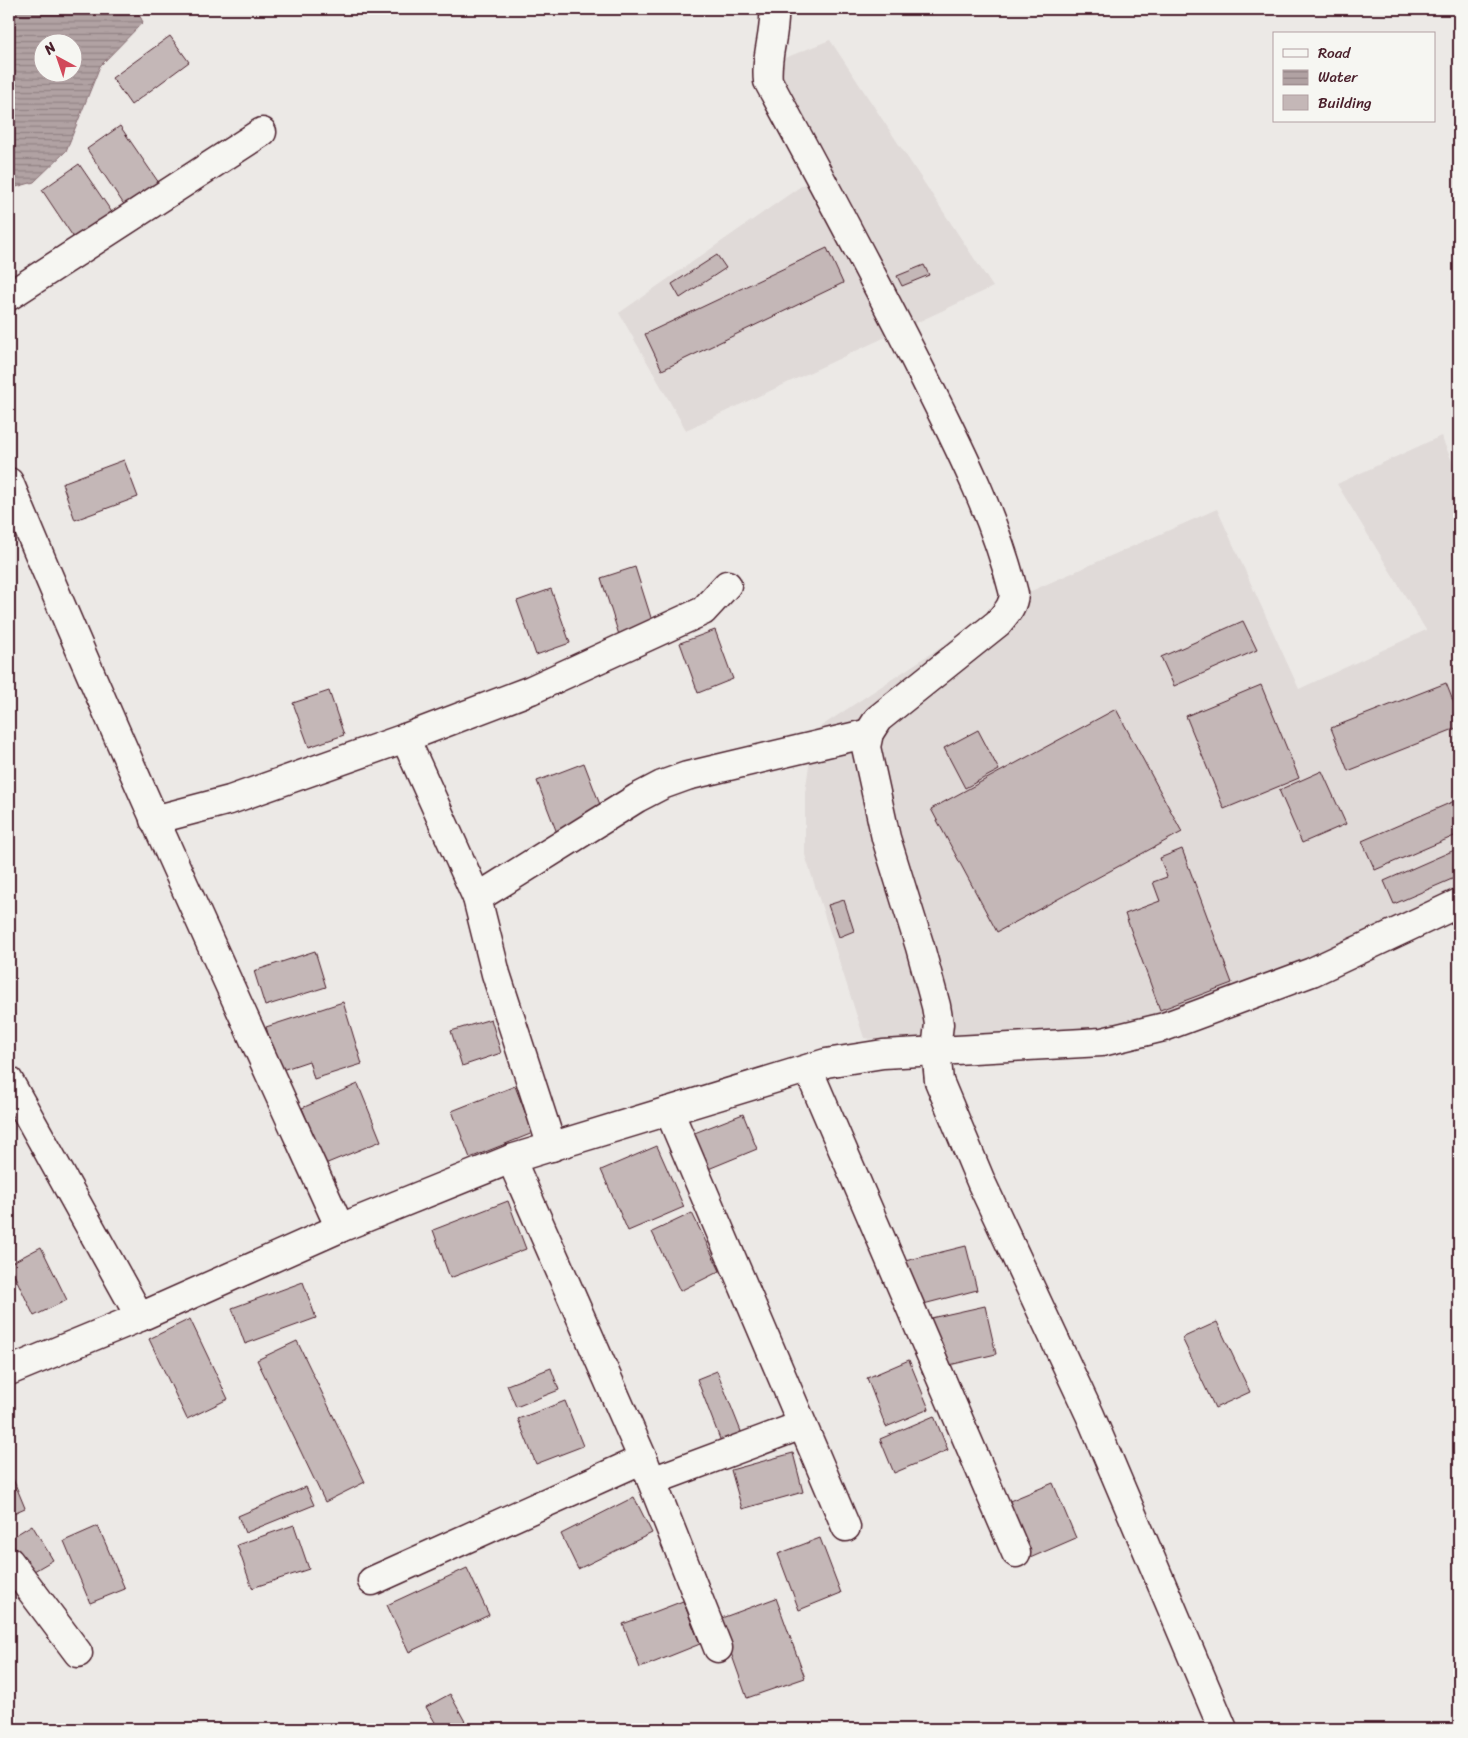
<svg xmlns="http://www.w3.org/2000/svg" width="1468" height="1738" viewBox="0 0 1468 1738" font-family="Sriracha,sans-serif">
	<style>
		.built { fill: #e0dad8 }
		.water { fill: url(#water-rules); stroke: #886e73; fill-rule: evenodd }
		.building { fill: #c4b7b7; stroke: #4a1f2b }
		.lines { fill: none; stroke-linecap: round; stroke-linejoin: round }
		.minor-casing { stroke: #4a1f2b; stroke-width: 31 }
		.minor { stroke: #f6f6f2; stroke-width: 28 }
	</style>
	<defs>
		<pattern id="water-rules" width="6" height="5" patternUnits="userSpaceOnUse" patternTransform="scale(1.25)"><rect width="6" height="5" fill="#b1a2a3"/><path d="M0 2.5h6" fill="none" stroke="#928385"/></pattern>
	</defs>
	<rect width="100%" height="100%" fill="#ece9e6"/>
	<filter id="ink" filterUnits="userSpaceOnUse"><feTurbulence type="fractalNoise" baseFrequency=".02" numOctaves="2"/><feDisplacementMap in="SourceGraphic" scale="10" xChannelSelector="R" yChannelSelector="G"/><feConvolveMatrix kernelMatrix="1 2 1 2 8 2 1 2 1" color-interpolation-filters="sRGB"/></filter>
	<g filter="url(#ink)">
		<g class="built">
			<path d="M830 40 993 287 686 430 619 313 827 168 770 64Z"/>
			<path d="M1441 436 1459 477V893L1332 952 1124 1033 906 1045 864 1038 805 855V793L814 731 1013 599 1217 509 1299 689 1426 630 1337 484Z"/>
		</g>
		<path class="water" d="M9 9H136L143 22 100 66 66 151 34 182 9 189ZM42 42H72V72H42Z"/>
		<g class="building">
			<path d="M170 36 189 62 131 105 112 78Z"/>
			<path d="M120 126 159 183 125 206 87 149Z"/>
			<path d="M79 164 122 227 84 253 42 190Z"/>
			<path d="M827 248 843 283 662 370 645 334Z"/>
			<path d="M717 255 726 268 680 298 672 284Z"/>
			<path d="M924 265 929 275 902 286 897 276Z"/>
			<path d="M124 460 138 497 75 520 62 483Z"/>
			<path d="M635 567 653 624 619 635 601 578Z"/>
			<path d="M551 589 570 643 536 655 517 601Z"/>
			<path d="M1243 621 1257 650 1174 686 1161 657Z"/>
			<path d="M715 630 733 679 698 693 680 643Z"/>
			<path d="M1446 683 1459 716V727L1348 771 1331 728Z"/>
			<path d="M1261 685 1299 778 1224 809 1186 716Z"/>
			<path d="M329 691 344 735 309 747 293 703Z"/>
			<path d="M1116 709 1182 832 997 932 931 809Z"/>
			<path d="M978 730 999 770 965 788 944 748Z"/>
			<path d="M584 763 604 815 557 833 537 781Z"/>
			<path d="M1322 771 1346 824 1302 843 1279 790Z"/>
			<path d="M1459 799V834L1375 870 1362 841Z"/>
			<path d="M1459 848V876L1394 904 1384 881Z"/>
			<path d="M1182 849 1232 983 1160 1010 1125 914 1160 901 1153 882 1167 877 1160 858Z"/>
			<path d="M844 900 854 931 839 937 828 905Z"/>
			<path d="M315 951 326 987 265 1006 254 971Z"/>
			<path d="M343 1002 362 1064 314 1079 309 1061 279 1071 266 1027Z"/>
			<path d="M491 1019 501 1053 462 1066 451 1031Z"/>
			<path d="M358 1084 381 1141 325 1164 302 1108Z"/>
			<path d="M515 1086 533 1133 470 1158 452 1111Z"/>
			<path d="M743 1114 757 1149 706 1170 692 1134Z"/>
			<path d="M657 1146 684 1207 628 1231 601 1170Z"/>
			<path d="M508 1201 526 1249 450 1278 433 1230Z"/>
			<path d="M692 1213 720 1271 680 1291 652 1232Z"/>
			<path d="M966 1246 977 1290 916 1306 905 1261Z"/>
			<path d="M41 1247 67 1300 34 1316 9 1264Z"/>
			<path d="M303 1282 316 1318 245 1344 232 1308Z"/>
			<path d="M985 1306 996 1354 941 1367 931 1318Z"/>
			<path d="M190 1319 228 1399 187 1419 149 1339Z"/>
			<path d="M1217 1322 1250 1392 1215 1408 1182 1338Z"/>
			<path d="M297 1341 365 1482 325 1502 257 1360Z"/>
			<path d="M909 1360 929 1409 886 1427 867 1378Z"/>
			<path d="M551 1368 559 1390 516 1407 507 1385Z"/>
			<path d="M717 1371 744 1439 723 1447 697 1379Z"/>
			<path d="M565 1401 583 1446 536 1464 518 1419Z"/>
			<path d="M934 1416 948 1450 894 1473 880 1439Z"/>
			<path d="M793 1453 803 1492 742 1509 731 1470Z"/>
			<path d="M13 1479 25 1508 9 1515V1481Z"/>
			<path d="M1053 1483 1076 1538 1023 1561 1000 1505Z"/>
			<path d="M306 1487 314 1505 245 1533 238 1516Z"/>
			<path d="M634 1497 652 1533 578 1569 561 1534Z"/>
			<path d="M32 1525 53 1560 22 1578 9 1556V1539Z"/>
			<path d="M294 1525 309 1569 252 1588 237 1545Z"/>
			<path d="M98 1526 125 1589 90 1603 64 1541Z"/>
			<path d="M820 1538 841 1593 799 1610 778 1554Z"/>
			<path d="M467 1568 489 1615 409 1652 387 1605Z"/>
			<path d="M776 1598 805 1678 747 1698 719 1619Z"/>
			<path d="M683 1601 700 1644 640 1668 623 1624Z"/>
			<path d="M450 1694 469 1729H439L426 1707Z"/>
		</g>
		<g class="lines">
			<g class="minor-casing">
				<g id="minor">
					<path d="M774 9C776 33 765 57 768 81 821 179 874 277 924 377 959 447 995 517 1014 594 1013 607 1006 613 998 623L878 719 869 733 866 747 886 838 920 947 936 1006 939 1024 936 1050 939 1081 982 1184 1090 1415 1223 1729"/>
					<path d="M9 296 262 132"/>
					<path d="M9 482C113 733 227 980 340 1228"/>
					<path d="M405 738 477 898 496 974 552 1147"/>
					<path d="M154 820 230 800 405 738 531 690 703 611 727 585"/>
					<path d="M477 898 637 798 662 785 687 776 869 733"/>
					<path d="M808 1069 1016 1553"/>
					<path d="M9 1081 140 1317"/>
					<path d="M669 1111 846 1527"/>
					<path d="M511 1159 643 1459 718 1648"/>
					<path d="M9 1371 140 1317 340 1228 511 1159 826 1063 883 1054 1102 1042 1164 1027 1312 972 1459 903"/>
					<path d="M652 1481 802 1425"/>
					<path d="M9 1561 78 1653"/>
					<path d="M372 1581 643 1459"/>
				</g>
			</g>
			<use href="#minor" class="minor"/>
		</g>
	</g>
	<rect width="1468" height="1738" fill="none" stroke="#f6f6f2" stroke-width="30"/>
	<rect x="15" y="15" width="1438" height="1708" fill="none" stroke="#4a1f2b" stroke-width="2" filter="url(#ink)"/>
	<rect x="1273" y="32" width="162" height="90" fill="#f6f6f2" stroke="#b1a0a2"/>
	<rect x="1283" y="49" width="25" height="8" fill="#f6f6f2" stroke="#b1a0a2"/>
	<text x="1318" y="58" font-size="15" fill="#4a1f2b">Road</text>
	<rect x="1283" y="70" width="25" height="15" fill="url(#water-rules)" stroke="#b1a0a2"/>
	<text x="1318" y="82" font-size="15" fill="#4a1f2b">Water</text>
	<rect x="1283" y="95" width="25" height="15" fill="#c4b7b7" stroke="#b1a0a2"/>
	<text x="1318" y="108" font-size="15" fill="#4a1f2b">Building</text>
	<g transform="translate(58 58) rotate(320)"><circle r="24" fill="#f6f6f2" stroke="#b1a0a2"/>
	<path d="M0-4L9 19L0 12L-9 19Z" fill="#d1495b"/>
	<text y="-8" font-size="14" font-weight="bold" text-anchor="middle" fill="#4a1f2b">N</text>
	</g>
</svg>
